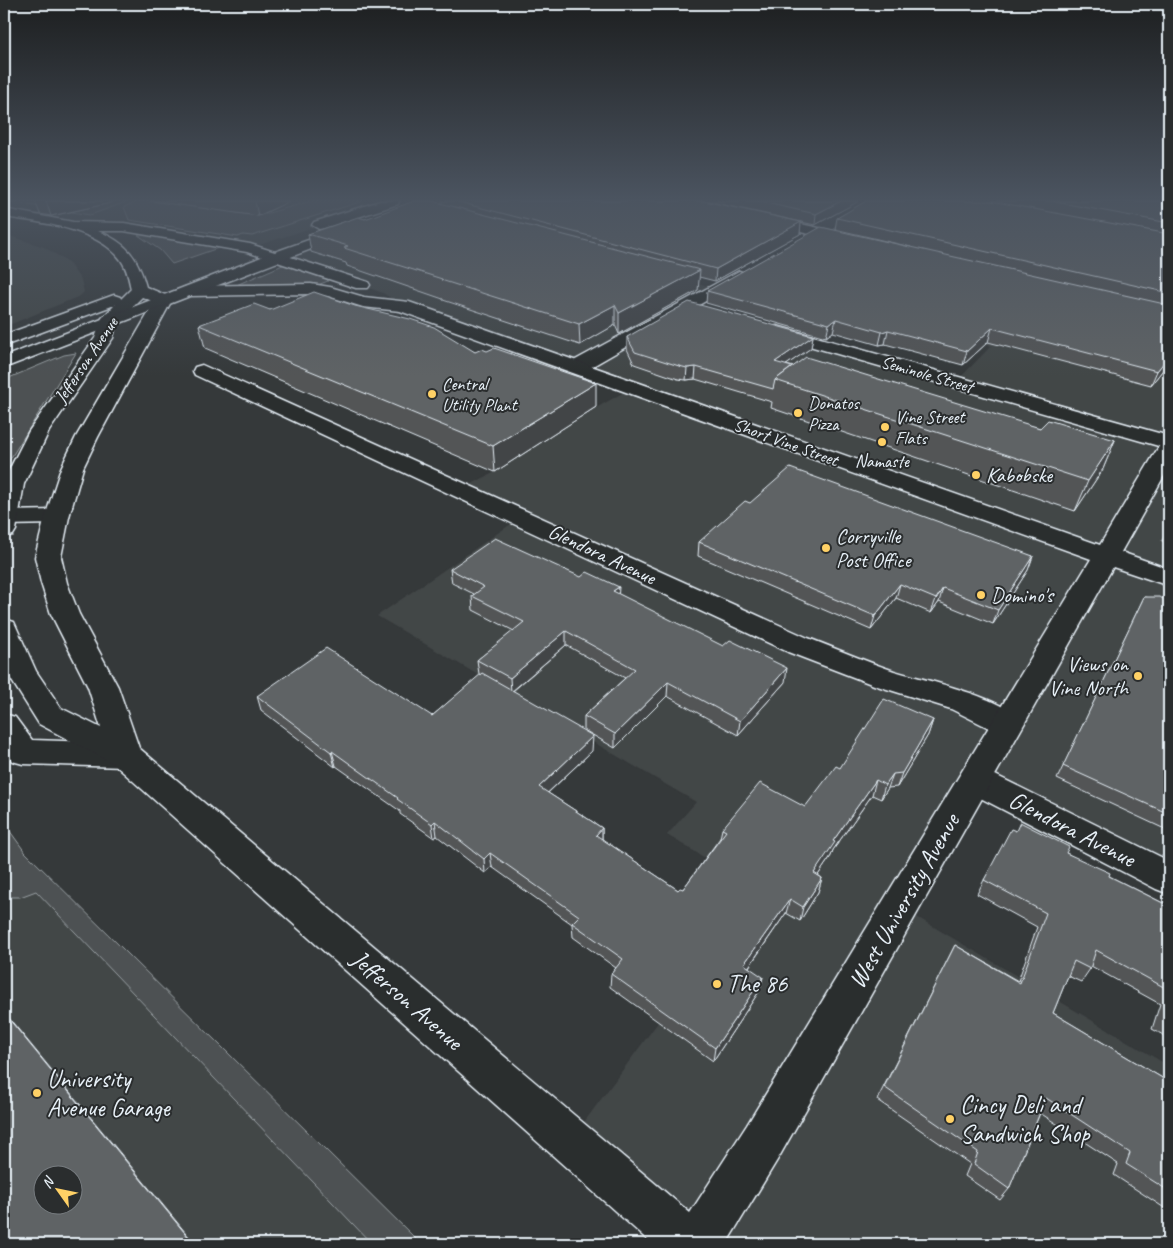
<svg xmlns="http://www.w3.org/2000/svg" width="1173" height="1248" viewBox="0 0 1173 1248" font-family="Caveat,sans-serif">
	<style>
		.built { fill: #424647; fill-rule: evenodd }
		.green { fill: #4d5152; stroke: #9aa1a5 }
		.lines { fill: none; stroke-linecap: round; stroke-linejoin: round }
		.street-casing { stroke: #e8f1f8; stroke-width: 3 }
		.secondary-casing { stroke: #e8f1f8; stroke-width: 3 }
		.primary-casing { stroke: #e8f1f8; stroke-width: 3 }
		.street { fill: #2a2d2e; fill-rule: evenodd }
		.secondary { fill: #2a2d2e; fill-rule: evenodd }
		.primary { fill: #2a2d2e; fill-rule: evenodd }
		.wall { fill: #525557; stroke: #e8f1f8 }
		.shaded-wall { fill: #424547; stroke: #e8f1f8 }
		.building { fill: #5f6365; stroke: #e8f1f8; fill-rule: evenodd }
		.poi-dot { fill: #ffd166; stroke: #2a2d2e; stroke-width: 2 }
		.labels { text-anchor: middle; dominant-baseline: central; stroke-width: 4; stroke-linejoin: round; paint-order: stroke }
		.far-street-label { font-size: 18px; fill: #e8f1f8; stroke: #2a2d2e }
		.far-poi-label { font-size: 18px; fill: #e8f1f8; stroke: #2a2d2e; text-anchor: start }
		.poi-label { font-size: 21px; fill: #e8f1f8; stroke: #2a2d2e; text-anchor: start }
		.street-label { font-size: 21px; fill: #e8f1f8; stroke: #2a2d2e }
		.near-street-label { font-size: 25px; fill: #e8f1f8; stroke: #2a2d2e }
		.near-poi-label { font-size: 25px; fill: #e8f1f8; stroke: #2a2d2e; text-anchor: start }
	</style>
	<rect width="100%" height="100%" fill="#35393a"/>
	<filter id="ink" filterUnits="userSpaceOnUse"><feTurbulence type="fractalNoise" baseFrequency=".02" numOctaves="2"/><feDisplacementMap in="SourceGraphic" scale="10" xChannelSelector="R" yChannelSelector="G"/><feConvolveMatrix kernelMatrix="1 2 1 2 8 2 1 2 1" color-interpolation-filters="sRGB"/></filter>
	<g filter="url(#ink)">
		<g class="built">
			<path d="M4 201H393L250 248 124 227 71 226 4 213Z"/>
			<path d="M416 207 716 288 686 304 956 382 991 346 974 340 1169 312V878L975 780 900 907 1169 1066V1244H690L634 1198 570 1141 757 889 667 835 696 802 377 616 521 517 462 489 495 472 596 408 633 387 403 306 383 293 277 256Z"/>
			<path d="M4 234 44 247 68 262 81 280 84 292 80 296 4 327Z"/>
			<path d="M4 823 25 852 421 1244H4ZM42 1176H72V1206H42Z"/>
		</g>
		<g class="green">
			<path d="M4 201H67L106 204 114 201H129L90 215Z"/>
			<path d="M139 201H158L258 216 311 201H363L252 236 243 235 238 237 129 220 124 207Z"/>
			<path d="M140 234 221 247 172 264 160 250 138 235Z"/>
			<path d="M285 264 326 278 328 281 315 286H234Z"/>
			<path d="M76 353 4 469V380L64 355Z"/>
			<path d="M4 823 25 852 421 1244H372L36 891 20 897H4Z"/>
		</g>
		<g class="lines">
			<g class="street-casing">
				<g id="street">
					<path d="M764 216 851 235 856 236 858 239 856 242 851 243 759 223 757 220 759 217Z"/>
					<path d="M739 271 744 273 747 276 744 279 584 371 577 373 570 371 568 367 570 363Z"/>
					<path d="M777 326 1169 436V449L771 335 768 331 771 327Z"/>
					<path d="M202 365 808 638C837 649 865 661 894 671 924 680 1009 698 1023 724L1019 732 1008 735 997 732 951 709 874 685 788 652 195 375 193 371 195 367Z"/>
					<path d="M57 510 65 512 69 517 65 522 57 524 4 525V511Z"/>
					<path d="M4 714 15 717 32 740 125 743 136 746 141 755 136 764 125 767 23 764 12 761 4 749Z"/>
					<path d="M975 767 987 771 1169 861V894L1156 889 963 789 959 780 963 771Z"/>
				</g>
			</g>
			<g class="secondary-casing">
				<path id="secondary" d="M4 209 73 222 124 223 250 244 368 282 370 285 368 288H356L247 252 124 231H98C127 243 138 257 146 287L170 297 172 300 98 437 83 468 69 517 61 557 67 583 79 614 118 687 139 748 690 1213 747 1125 1091 559 400 311 363 307 328 296 311 294 189 296 183 294 181 291 183 288 189 286 311 284 330 287 364 297 409 302 1100 545 1158 448 1161 443 1169 442V467L1121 552 1169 569V586L1113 567 779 1157 726 1244H652L114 764 39 724 7 673 4 663V619L14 622 36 671 61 708 101 728 88 687 51 614 41 583 35 557 45 517 61 468 76 437 155 302 142 297 116 323 113 338 49 431 24 484 16 530 13 535 4 537V480L29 431 95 338 102 318 131 289C129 280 127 268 121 260 98 228 39 222 4 217Z"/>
			</g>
			<g class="primary-casing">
				<g id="primary">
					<path d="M380 201H399L398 204 324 228 319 229 312 225 314 222Z"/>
					<path d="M345 227 352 231 350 234 4 368V357L272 253Z"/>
					<path d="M114 295 120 297 122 300 120 303 4 346V335Z"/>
				</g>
			</g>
			<use href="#street" class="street"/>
			<use href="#secondary" class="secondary"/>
			<use href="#primary" class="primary"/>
		</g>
		<g class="wall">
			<path d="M35 201H115L106 204 51 216 40 214Z"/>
			<path d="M151 201H290L258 216Z"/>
			<path d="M442 201H704L801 222 800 234 715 281 699 277 698 290 619 334 615 325 580 345 443 300V299L347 266 346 263 311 252 308 234 365 219 442 203Z"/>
			<path d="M707 201H859L815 225Z"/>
			<path d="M992 201H1169V362L1151 385 988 342 963 365 885 344 879 345 833 332 826 337 706 303 707 291 911 247 835 229 837 218Z"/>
			<path d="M355 306 475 352 596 407 495 472 205 348 199 325 270 310Z"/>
			<path d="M813 336 811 348 786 365 1040 428 1115 440 1103 469 1075 511 771 408 772 402 695 379 686 380 678 379 634 364 627 349V337Z"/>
			<path d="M750 503 1033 556 1028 570 993 624 939 602 931 613 896 598 871 630 698 556 699 542Z"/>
			<path d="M1169 527V543L1162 541Z"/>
			<path d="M450 569 618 594 785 682 738 735 667 696 615 748 584 730V716L625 678 566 645 513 691 592 751 548 793 602 828V839L678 890 683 889 720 838 722 829 805 807 840 768 933 720 928 735 897 787 888 788 881 799 872 795 833 850 831 856 818 875 822 878 818 892 800 921 786 913 749 967 760 990 713 1061 610 987 611 974 616 968 573 937 572 924 492 867 485 873 437 836 434 838 400 814V811L336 766 335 767 261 710 257 696 432 716 481 675 479 674 477 660 514 631 473 610 472 596 474 594 452 583Z"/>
			<path d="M1144 597 1169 601V831L1057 779Z"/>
			<path d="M1015 831 1066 853 1109 876 1169 906V1038L1152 1029 1160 1004 1091 966 1090 969 1081 982 1068 976 1053 1013 1169 1082V1211L1114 1175 1118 1164 1040 1113 1009 1189 1000 1200 965 1176 970 1164 877 1100 955 945 1018 981 1037 927 977 894 984 880Z"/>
			<path d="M1169 1234V1244H1167Z"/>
		</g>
		<g class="shaded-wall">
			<path d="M46 201H115L106 204 51 216Z"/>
			<path d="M255 201H290L258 216Z"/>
			<path d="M841 201H859L815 225 816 214Z"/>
			<path d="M801 222 800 234 715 281 716 269Z"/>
			<path d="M700 270 698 290 619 334V313Z"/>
			<path d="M615 305V325L580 345 579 324Z"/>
			<path d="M836 319 833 332 826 337 829 324Z"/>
			<path d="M992 328 988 342 963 365 967 351Z"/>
			<path d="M888 330 885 344 879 345 882 332Z"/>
			<path d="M813 336 811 348 773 374 775 362Z"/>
			<path d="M1169 356V362L1151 385 1157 371Z"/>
			<path d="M696 367 695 379 686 380 687 368Z"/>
			<path d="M596 383V407L495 472 493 446Z"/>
			<path d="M1115 440 1103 469 1075 511 1088 481Z"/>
			<path d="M1033 556 1028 570 993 624 998 610Z"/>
			<path d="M900 584 896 598 871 630 875 616Z"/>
			<path d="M619 587 618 600 613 591Z"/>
			<path d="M943 588 939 602 931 613 936 599Z"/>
			<path d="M566 631V645L511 692 510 678Z"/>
			<path d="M787 668 785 682 738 735 740 721Z"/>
			<path d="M668 682 667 696 615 748V734Z"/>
			<path d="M933 720 928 735 897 787 902 773Z"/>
			<path d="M593 736 592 751 539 801V787Z"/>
			<path d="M332 751 336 766 335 767 331 752Z"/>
			<path d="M893 774 888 788 881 799 885 785Z"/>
			<path d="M876 780 872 795 833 850 831 856 810 887 814 873 833 841Z"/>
			<path d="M435 821 437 836 434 838 432 824Z"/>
			<path d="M602 828V843L596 835Z"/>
			<path d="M490 853 492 867 485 873 484 859Z"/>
			<path d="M822 878 818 892 800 921 803 907Z"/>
			<path d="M790 899 786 913 741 978 744 964Z"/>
			<path d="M763 977 760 990 713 1061 715 1048Z"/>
			<path d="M4 1012 195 1244H194L4 1013Z"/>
		</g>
		<g class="building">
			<path d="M414 201H432L700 270 619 313 615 305 579 324 441 280 442 279 344 248 348 246 308 234 358 217 365 219Z"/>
			<path d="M455 201H704L801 222 716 269Z"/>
			<path d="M757 201H841L816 214Z"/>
			<path d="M866 201H991L1169 234V293L837 218Z"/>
			<path d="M1051 201H1169V223Z"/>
			<path d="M821 227 1169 305V356L1157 371 992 328 967 351 888 330 882 332 836 319 829 324 707 291Z"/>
			<path d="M314 292 355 306 410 319 434 327 475 352 482 349 487 351 494 348 596 383 493 446 199 325 254 304 270 310Z"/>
			<path d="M689 302 813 336 775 362 792 367 775 380 773 389 696 367 687 368 679 366 635 352 627 337Z"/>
			<path d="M806 357 1040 428 1048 420 1115 440 1088 481 775 380Z"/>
			<path d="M790 468 1033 556 998 610 943 588 936 599 900 584 875 616 699 542 745 501 750 503Z"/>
			<path d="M495 538 581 577 587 572 619 587 613 591 723 646 730 640 787 668 740 721 668 682 615 734 584 716 635 669 566 631 510 678 477 660 524 622 472 596 484 587 450 569Z"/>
			<path d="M1144 597H1159L1169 601V814L1063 766Z"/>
			<path d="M326 648 432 716 482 673 593 736 539 787 602 828 596 835 678 890 680 888 683 889 726 831 722 829 760 783 805 807 836 766 840 768 884 699 933 720 902 773 893 774 885 785 876 780 833 841 835 842 814 873 822 878 803 907 790 899 744 964 763 977 715 1048 611 974 623 959 572 923 579 916 490 853 484 859 435 821 432 824 397 799 398 798 332 751 331 752 257 696Z"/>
			<path d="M1020 822 1069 847 1066 853 1110 873 1109 876 1169 906V990L1096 950 1090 969 1074 961 1053 1013 1169 1082V1191L1126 1164 1130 1153 1046 1098 1009 1189 974 1164 978 1152 884 1087 955 945 1020 983 1046 913 984 880 1011 829 1016 831Z"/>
			<path d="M1169 998V1018L1164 1015Z"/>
			<path d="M4 1013 194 1244H4ZM42 1176H72V1206H42Z"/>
		</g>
	</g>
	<linearGradient id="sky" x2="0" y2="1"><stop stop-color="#1d1f20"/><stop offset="0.53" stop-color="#4b5460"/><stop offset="1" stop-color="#4b5460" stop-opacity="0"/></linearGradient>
	<rect width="1173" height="376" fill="url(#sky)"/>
	<g class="poi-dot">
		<circle cx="432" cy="394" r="5"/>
		<circle cx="798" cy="413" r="5"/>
		<circle cx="885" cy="427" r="5"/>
		<circle cx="882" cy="442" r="5"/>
		<circle cx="976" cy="475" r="5"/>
		<circle cx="826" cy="548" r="5"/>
		<circle cx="981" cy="595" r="5"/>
		<circle cx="1138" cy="676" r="5"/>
		<circle cx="717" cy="984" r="5"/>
		<circle cx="37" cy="1093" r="5"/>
		<circle cx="950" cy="1119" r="5"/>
	</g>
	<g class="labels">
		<g class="far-street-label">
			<text transform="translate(86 360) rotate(-56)">Jefferson Avenue</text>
			<text transform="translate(927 374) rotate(16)">Seminole Street</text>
			<text transform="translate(786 442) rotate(20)">Short Vine Street</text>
		</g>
		<g class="far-poi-label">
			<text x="442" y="384">Central<tspan x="442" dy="21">Utility Plant</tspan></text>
			<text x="808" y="403">Donatos<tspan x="808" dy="21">Pizza</tspan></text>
			<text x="895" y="417">Vine Street<tspan x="895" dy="21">Flats</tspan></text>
			<text x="882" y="461" text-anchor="middle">Namaste</text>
		</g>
		<g class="poi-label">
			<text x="986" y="475">Kabobske</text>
			<text x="836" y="536">Corryville<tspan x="836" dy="24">Post Office</tspan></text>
			<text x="991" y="595">Domino's</text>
			<text x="1128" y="664" text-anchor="end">Views on<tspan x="1128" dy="24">Vine North</tspan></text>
		</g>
		<g class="street-label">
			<text transform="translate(602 554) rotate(25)">Glendora Avenue</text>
		</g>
		<g class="near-street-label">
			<text transform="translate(1072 829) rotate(27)">Glendora Avenue</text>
			<text transform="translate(904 901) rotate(-60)">West University Avenue</text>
			<text transform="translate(407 1000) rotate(41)">Jefferson Avenue</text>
		</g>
		<g class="near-poi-label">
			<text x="727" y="984">The 86</text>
			<text x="47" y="1079">University<tspan x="47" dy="29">Avenue Garage</tspan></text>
			<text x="960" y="1105">Cincy Deli and<tspan x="960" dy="29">Sandwich Shop</tspan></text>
		</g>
	</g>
	<rect width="1173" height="1248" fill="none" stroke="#2a2d2e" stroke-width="20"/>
	<rect x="10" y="10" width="1153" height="1228" fill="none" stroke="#e8f1f8" stroke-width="2" filter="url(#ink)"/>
	<g transform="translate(58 1190) rotate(303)"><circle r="24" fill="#2a2d2e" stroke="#767b7f"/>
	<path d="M0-4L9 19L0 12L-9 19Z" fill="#ffd166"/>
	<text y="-8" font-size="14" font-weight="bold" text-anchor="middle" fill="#e8f1f8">N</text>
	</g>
</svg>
